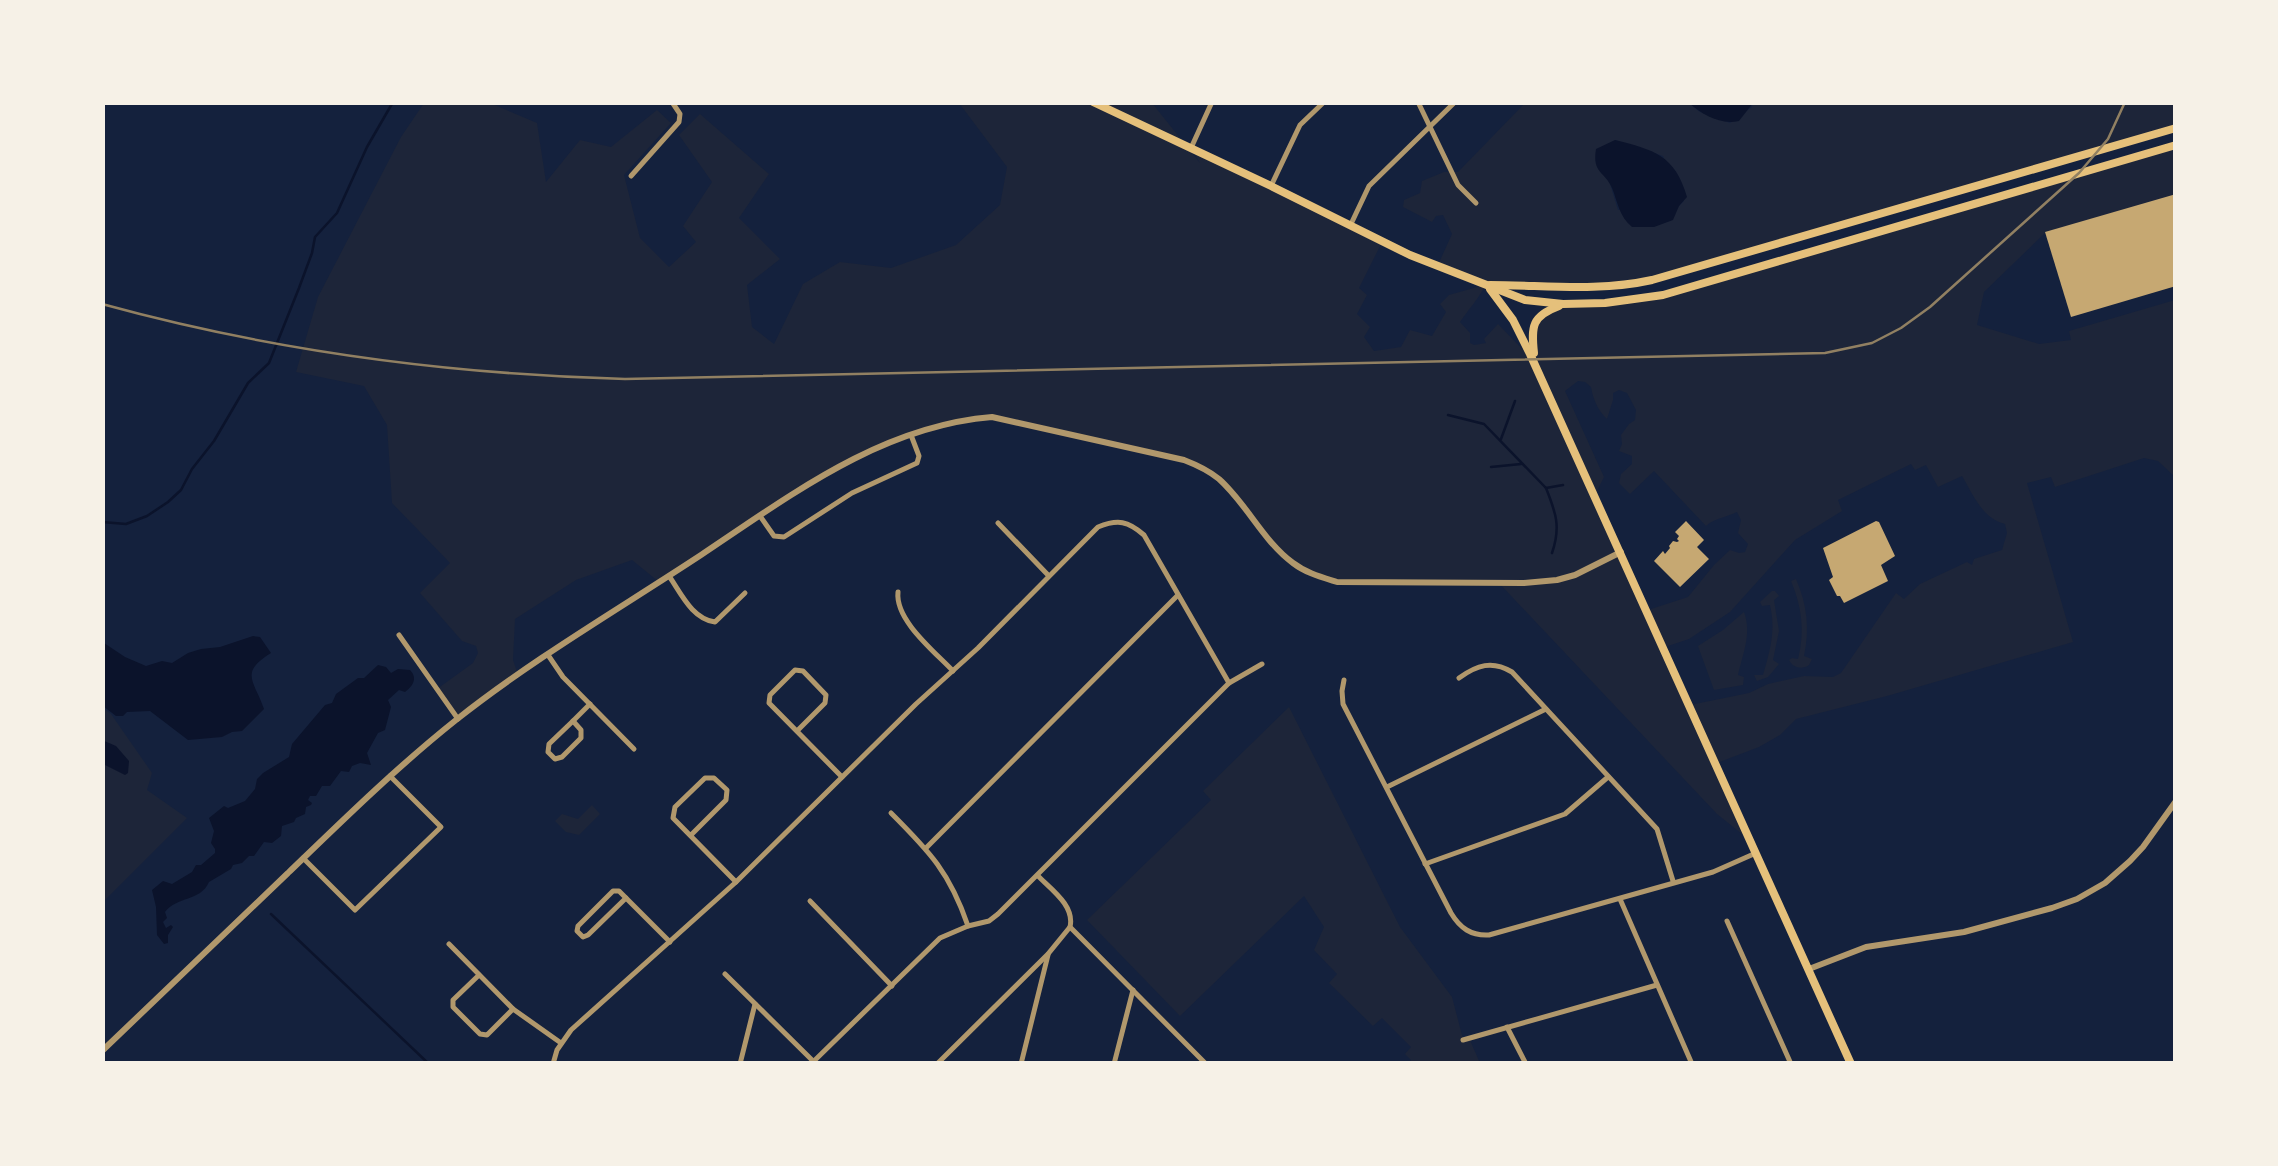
<svg xmlns="http://www.w3.org/2000/svg" width="2278" height="1166" viewBox="0 0 2278 1166" font-family="Arial,sans-serif">
	<style>
		.green { fill: #1d2539; fill-rule: evenodd }
		.water { fill: #0b132b }
		.lines { fill: none; stroke-linecap: round; stroke-linejoin: round }
		.stream { stroke: #0b132b; stroke-width: 2.5 }
		.building { fill: #c6a872 }
		.minor { stroke: #b1986c; stroke-width: 5 }
		.tertiary { stroke: #b1986c; stroke-width: 6 }
		.secondary { stroke: #e5c07b; stroke-width: 8 }
		.rail { stroke: #918062; stroke-width: 2.5 }
	</style>
	<rect width="100%" height="100%" fill="#14213d"/>
	<g class="green">
		<path d="M1753 102 2175 103V128L1625 285H1486C1478 299 1469 309 1460 322L1470 333V343L1474 345 1486 343 1484 339 1498 324 1534 361 1535 322 1563 304 1634 300 2175 145V194L2045 233 1984 292 1977 325 2039 344 2071 340 2069 331 2175 300V477L2158 461 2144 458 2055 487 2051 477 2027 483 2073 642 1887 696 1796 719 1780 735 1759 747 1717 763 1752 842 1717 814 1498 582H1337L1291 562 1220 480 1184 460 992 417 911 435 822 474 659 582 632 560 576 580 515 619 513 660 518 675 458 719 437 689 473 663 478 653 476 646 462 641 420 593 450 563 392 503 387 425 364 386 296 372 318 297 401 137 424 103H490L537 123 546 182 580 140 611 147 657 110 671 123 624 175 640 238 669 267 696 242 683 226 712 182 679 135 700 114 769 174 739 218 780 259 747 285 752 327 774 344 803 284 840 262 891 268 956 245 1000 205 1007 167 959 103H1152L1200 163 1191 148 1382 242 1359 288 1367 295 1357 314 1370 327 1364 337 1374 351 1401 347 1410 330 1432 336 1446 312 1440 304 1449 295 1484 285 1437 267 1452 234 1443 215 1436 216 1432 222 1403 207 1404 200 1420 193 1422 181 1444 172H1458L1525 103H1689L1700 112 1730 123 1752 107ZM1615 140 1663 156 1684 201 1679 206 1618 210 1610 184ZM1578 381 1585 382 1591 387C1593 399 1598 411 1607 419L1613 400V393L1619 390 1627 393 1636 410 1635 420 1629 424 1621 435 1622 444 1619 451 1632 456V464L1621 474 1619 483 1630 494 1654 471 1706 526C1713 519 1727 517 1737 512L1741 520 1738 533 1748 544 1745 552 1739 553 1730 550 1714 565 1688 597 1648 610 1595 495 1604 477 1565 391ZM1911 464 1915 470 1926 465 1938 487 1962 476C1974 496 1982 518 2005 524L2007 533 2002 550 1974 559 1972 565 1967 562 1920 584 1904 599 1896 593 1841 673 1833 677 1804 676 1768 684 1749 693 1690 705 1665 647 1689 639 1730 612 1795 540 1842 511 1838 500Z"/>
		<path d="M1796 579C1807 604 1810 629 1804 656L1812 659 1809 665C1802 670 1793 668 1789 660L1792 658 1798 659C1805 632 1802 607 1791 581Z"/>
		<path d="M1772 591H1775L1779 596 1774 600 1779 631 1773 660 1779 664 1768 677 1757 681 1754 675H1763C1770 651 1776 631 1770 605L1762 606 1760 602Z"/>
		<path d="M1744 612C1752 634 1743 653 1738 675L1744 677 1743 685 1714 690 1698 646 1723 630Z"/>
		<path d="M1289 707 1400 927 1452 997 1463 1039 1469 1038 1480 1063H1409L1411 1060 1405 1054 1411 1047 1382 1018 1373 1026 1329 983 1337 974 1314 950 1324 927 1304 896 1180 1016 1087 920 1211 800 1203 791Z"/>
		<path d="M103 708 111 714 152 773 147 790 187 818 103 902Z"/>
		<path d="M592 805 600 814 579 835 566 832 555 821 562 814 578 819Z"/>
	</g>
	<g class="water">
		<path d="M1689 103H1753L1739 121C1720 125 1703 115 1689 103Z"/>
		<path d="M1615 140C1654 150 1675 155 1687 197L1679 206 1673 220 1654 227H1632C1619 216 1618 203 1612 188 1605 171 1592 174 1596 149Z"/>
		<path d="M103 624 105 627 103 635 104 643 125 657 146 666 162 661 172 663 188 653 201 649 220 647 253 636 260 637 271 653C239 673 254 680 264 709L242 731 232 732 222 737 188 740 150 711 127 712 123 716H116L103 706Z"/>
		<path d="M378 665 386 667 391 673 398 669 410 670C418 678 413 686 405 692L399 690 388 700 391 707 385 730 378 733 367 753 371 765 360 763 352 766 349 772 341 771 330 786H322L316 796H310L308 800 312 803 311 805 306 807 305 814 296 818 294 822 282 826 281 836 272 843 264 842 254 856H249L242 863 233 865 231 869 209 882C200 902 177 896 165 912L167 918 163 922 166 928 171 925 173 927 168 935V943L164 944 157 935 156 907 152 890 163 881 172 884 192 872 196 865H201L215 853V849L211 843 214 831 209 818 224 806 228 808 245 801 255 789 257 779 263 773 289 757 292 744 325 705 332 703 336 694 358 678H364Z"/>
		<path d="M102 740 116 746 129 761 128 773 125 775 103 764Z"/>
	</g>
	<g class="lines">
		<g class="stream">
			<path d="M1448 415 1484 424 1546 488 1563 485"/>
			<path d="M1501 439 1515 401"/>
			<path d="M1491 467 1521 464"/>
			<path d="M1546 488C1556 513 1561 527 1552 553"/>
			<path d="M102 522 126 524 147 516 168 502 181 490 192 469 214 441 248 383 269 363 299 288 312 253 315 237 337 213 367 147 393 102"/>
			<path d="M271 914 429 1064"/>
		</g>
	</g>
	<g class="building">
		<path d="M2176 194V286L2071 317 2045 232Z"/>
		<path d="M1686 521 1704 540 1697 547 1709 559 1680 587 1654 561 1663 551 1665 554 1670 548 1669 546 1673 541 1677 542 1679 541 1677 539 1679 536 1675 532Z"/>
		<path d="M1876 521 1879 522 1895 556 1881 565 1888 581 1844 603 1840 596H1837L1829 580 1833 577 1823 548Z"/>
	</g>
	<g class="lines">
		<g class="minor">
			<path d="M1418 102 1458 185 1476 203"/>
			<path d="M1191 148 1212 102"/>
			<path d="M631 176 679 122 680 114 672 102"/>
			<path d="M1271 186 1300 125 1324 102"/>
			<path d="M1351 224 1369 186 1455 102"/>
			<path d="M760 516 774 536 784 537 852 493 917 463 919 456 911 435"/>
			<path d="M998 523 1048 575"/>
			<path d="M669 576C681 593 692 619 715 622L745 593"/>
			<path d="M898 592C895 620 934 651 953 671"/>
			<path d="M399 635 458 719"/>
			<path d="M548 655 563 677 634 749"/>
			<path d="M1459 678C1477 665 1492 660 1512 672L1657 829 1673 881"/>
			<path d="M1344 680 1342 691 1343 704 1451 913C1460 928 1471 936 1489 935L1713 872 1756 853"/>
			<path d="M573 721 581 730V738L562 757 555 759 548 752 549 744Z"/>
			<path d="M573 721 590 704"/>
			<path d="M797 731 825 703 826 695 803 671 795 670 770 695 769 703 842 777"/>
			<path d="M1387 787 1546 709"/>
			<path d="M891 813C930 852 950 873 968 926"/>
			<path d="M691 835 726 800 727 790 714 778H705L675 807 673 818 736 882"/>
			<path d="M926 848 1178 595"/>
			<path d="M303 858 355 910 441 827 390 776"/>
			<path d="M1425 864 1565 814 1608 777"/>
			<path d="M1038 876C1052 890 1075 906 1070 927L1206 1064"/>
			<path d="M613 891H619L626 898 588 935 583 937 577 931 578 926Z"/>
			<path d="M626 898 670 942"/>
			<path d="M1620 899 1692 1064"/>
			<path d="M810 901 892 986"/>
			<path d="M1727 921 1791 1064"/>
			<path d="M449 944 513 1009 561 1043"/>
			<path d="M725 974 813 1061"/>
			<path d="M479 975 453 1000V1007L480 1034 487 1035 513 1009"/>
			<path d="M1507 1027 1526 1064"/>
			<path d="M1463 1040 1657 985"/>
			<path d="M813 1062 940 938 968 926 989 921 998 914 1229 683 1262 664"/>
			<path d="M553 1064 557 1050 571 1030 736 882 916 704 978 648 1098 527C1118 519 1128 521 1144 535L1229 683"/>
			<path d="M740 1064 755 1004"/>
			<path d="M937 1064 1048 954 1070 927"/>
			<path d="M1021 1064 1048 955"/>
			<path d="M1114 1064 1133 990"/>
		</g>
		<g class="tertiary">
			<path d="M1809 969 1866 947 1964 932 2052 908 2077 899 2105 883 2130 861 2143 847 2176 801"/>
			<path d="M102 1051C164 991 226 932 288 873 343 820 397 767 456 720 533 659 619 609 701 555 791 495 881 426 992 417L1184 460C1197 465 1208 470 1219 479 1247 504 1263 541 1293 563 1306 573 1321 577 1337 582L1524 583 1557 580 1575 575 1621 552"/>
		</g>
		<g class="secondary">
			<path d="M1093 102 1271 186 1410 255 1525 300 1563 304 1605 303 1663 295 2176 145"/>
			<path d="M1490 285C1545 285 1598 292 1652 280L2176 128"/>
			<path d="M1490 289 1513 320 1530 354 1851 1064"/>
			<path d="M1534 353C1531 326 1532 316 1559 306"/>
		</g>
		<path class="rail" d="M102 304C273 351 448 374 625 379L1825 353 1872 343 1901 328 1930 307 2079 173 2108 139 2125 102"/>
	</g>
	<rect width="2278" height="1166" fill="none" stroke="#f6f1e7" stroke-width="210"/>
</svg>
